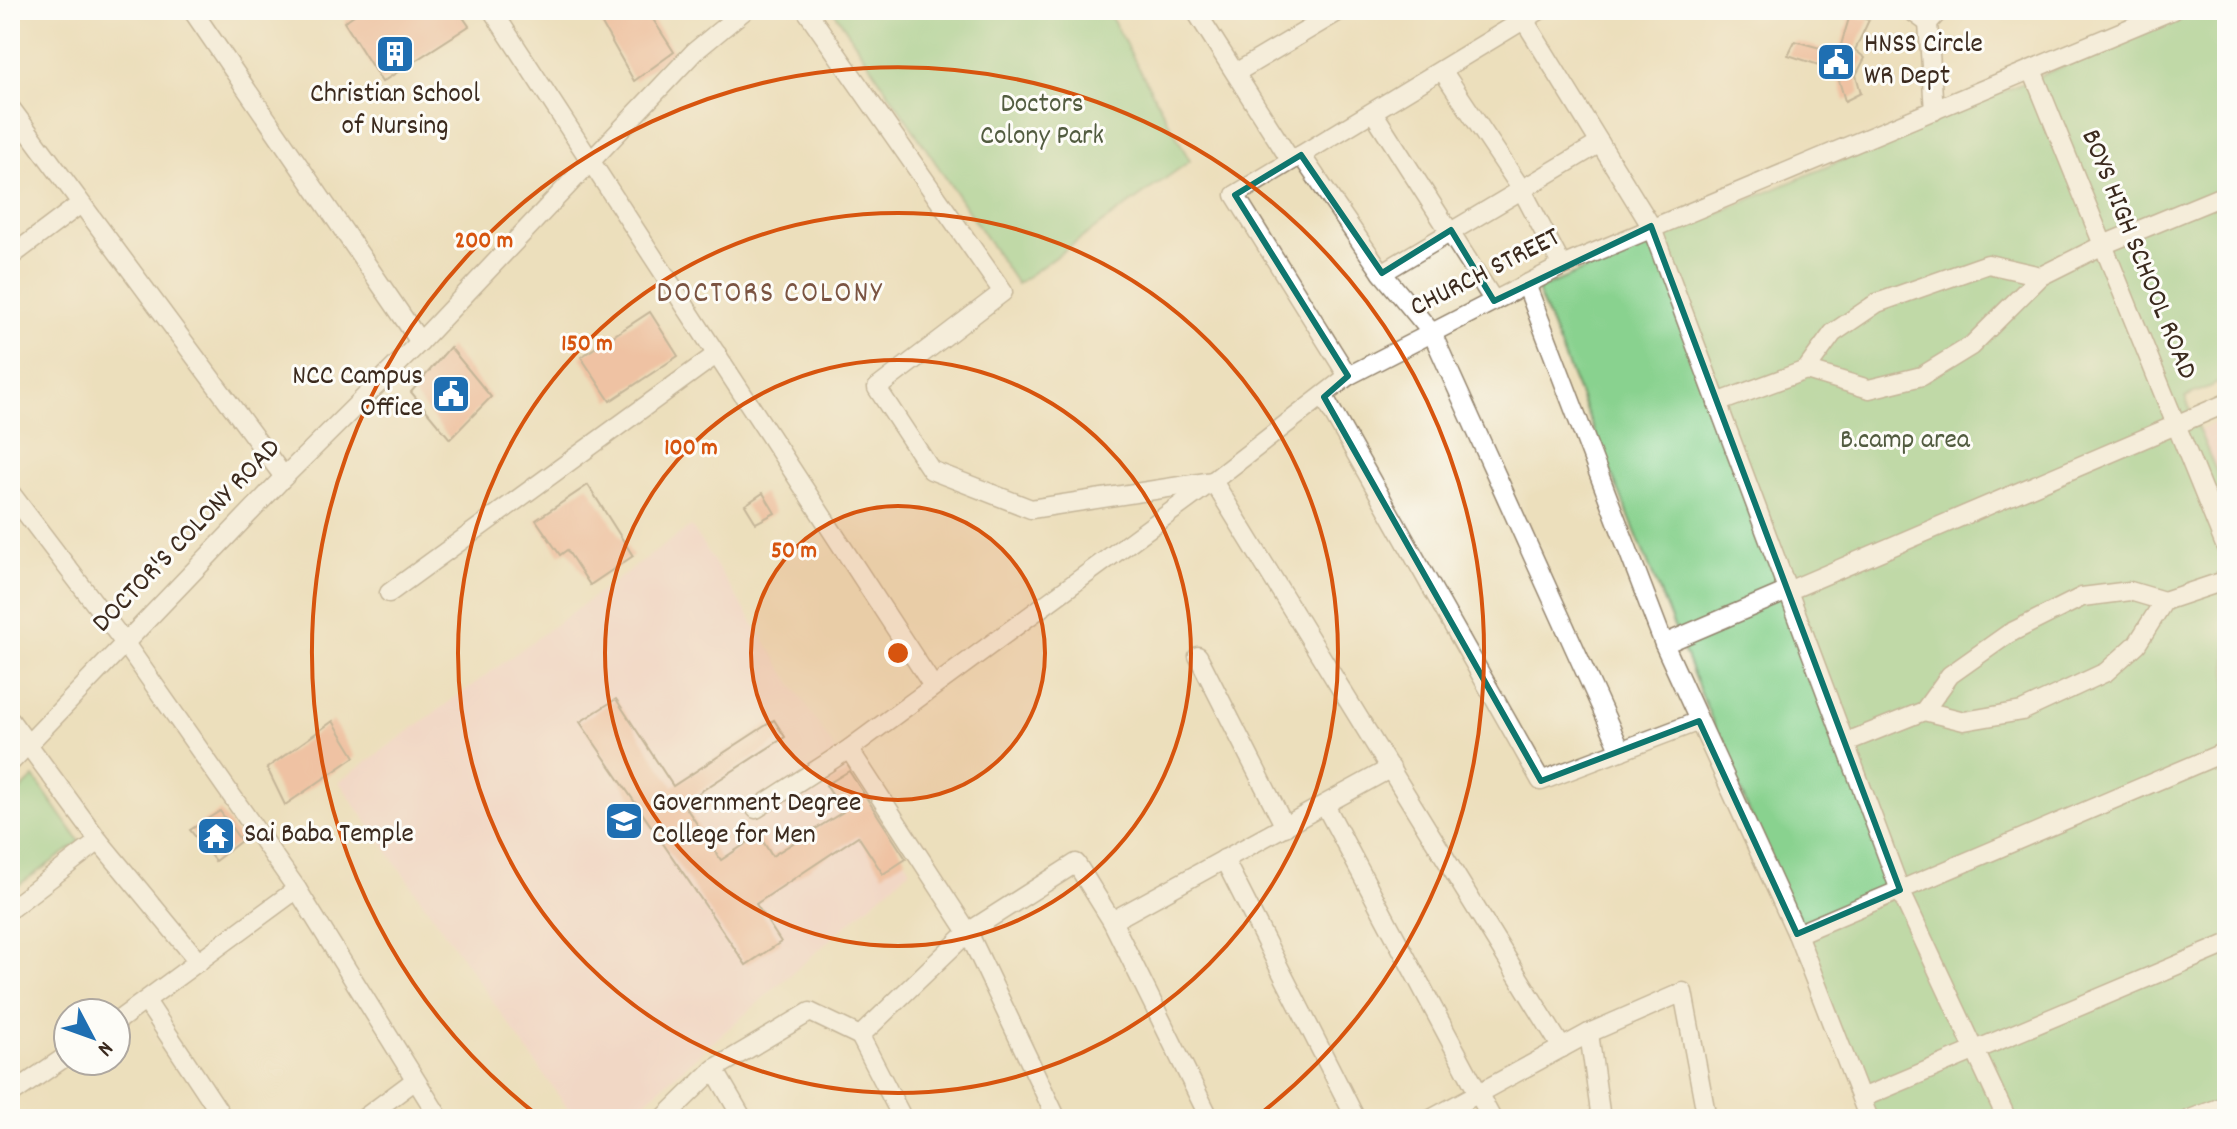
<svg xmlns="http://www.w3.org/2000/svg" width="2237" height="1129" viewBox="0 0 2237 1129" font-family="Dekko,sans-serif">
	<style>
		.built { fill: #f7cfd1 }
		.green { fill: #89d28f; stroke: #627e56; stroke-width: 2 }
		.building { fill: #f1a185 }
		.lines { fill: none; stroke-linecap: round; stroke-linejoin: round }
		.minor-casing { stroke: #94846d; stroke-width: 21 }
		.minor { stroke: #fff; stroke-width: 18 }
		.marked { fill: none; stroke: #0f766e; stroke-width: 6; stroke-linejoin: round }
		.ring { fill: none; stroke: #d7540e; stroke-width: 4 }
		.labels { text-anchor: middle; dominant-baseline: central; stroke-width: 6; stroke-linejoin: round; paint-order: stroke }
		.poi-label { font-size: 28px; fill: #3b2a1e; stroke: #fdfcf7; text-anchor: start }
		.park-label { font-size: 28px; fill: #525c40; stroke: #fdfcf7 }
		.street-label { font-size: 28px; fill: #3b2a1e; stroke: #fdfcf7 }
		.neighbourhood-label { font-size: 30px; letter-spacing: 2px; fill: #7b5442; stroke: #fdfcf7 }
		.centre { fill: #d7540e; stroke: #fdfcf7; stroke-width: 4 }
		.ring-label { font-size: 24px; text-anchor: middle; font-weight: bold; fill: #d7540e; stroke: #fdfcf7; stroke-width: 6; stroke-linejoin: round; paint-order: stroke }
	</style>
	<rect width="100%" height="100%" fill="#fdfcf7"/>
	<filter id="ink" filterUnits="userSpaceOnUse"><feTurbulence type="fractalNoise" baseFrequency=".0125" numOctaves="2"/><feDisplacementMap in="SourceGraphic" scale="16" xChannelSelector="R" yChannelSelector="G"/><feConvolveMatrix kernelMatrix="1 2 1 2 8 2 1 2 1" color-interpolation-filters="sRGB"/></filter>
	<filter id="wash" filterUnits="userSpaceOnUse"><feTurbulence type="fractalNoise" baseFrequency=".006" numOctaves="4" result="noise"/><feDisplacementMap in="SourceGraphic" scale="32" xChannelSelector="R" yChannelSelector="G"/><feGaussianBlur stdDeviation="1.8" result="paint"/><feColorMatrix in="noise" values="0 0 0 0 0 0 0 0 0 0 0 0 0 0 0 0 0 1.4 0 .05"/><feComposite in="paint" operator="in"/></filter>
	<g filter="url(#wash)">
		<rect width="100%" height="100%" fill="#ecdfbc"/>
		<g class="built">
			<path d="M2227 418V496L2199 430Z"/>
			<path d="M691 526 911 869 625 1119H575L339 782Z"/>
		</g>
		<g class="green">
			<path d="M833 10H1107L1190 161 1017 284Z"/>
			<path d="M2195 10H2227V379L2185 397 2227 497V1119H1874L1537 290Z"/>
			<path d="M34 777 80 842 10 891V800Z"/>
		</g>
		<g id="blocks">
			<g class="building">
				<path d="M361 10H458L469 26 382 82 344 22Z"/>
				<path d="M594 10H647L674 52 634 81Z"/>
				<path d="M1850 15 1869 20 1855 50 1865 58 1856 75 1861 93 1845 101 1838 77 1820 79 1822 66 1788 55 1795 41 1827 50 1841 45Z"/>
				<path d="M650 312 678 356 610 401 581 357Z"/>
				<path d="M450 347 491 397 450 439 411 392Z"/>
				<path d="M588 485 633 556 590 585 567 550 560 555 536 520Z"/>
				<path d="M763 493 775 513 756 523 745 505Z"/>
				<path d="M616 699 673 786 774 720 785 737 683 803 721 860 759 835 772 856 843 812 826 785 849 771 906 859 883 874 858 836 756 904 781 942 746 965 580 722Z"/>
				<path d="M333 721 355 757 285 805 267 768Z"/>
				<path d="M220 811 241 841 215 861 190 830Z"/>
			</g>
		</g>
	</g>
	<g filter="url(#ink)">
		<use href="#blocks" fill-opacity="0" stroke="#94846d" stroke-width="2"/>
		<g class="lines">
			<g class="minor-casing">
				<g id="minor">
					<path d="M192 10 420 342"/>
					<path d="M492 10 933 686"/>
					<path d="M806 10 1003 292 877 388 931 470 1031 509 1213 481 1562 1048"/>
					<path d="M1195 10 1291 161"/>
					<path d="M1518 10 1651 226 1900 890 2007 1119"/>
					<path d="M1910 10 1928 23"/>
					<path d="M1442 70 1522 190 1562 266"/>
					<path d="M2032 70 2227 550"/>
					<path d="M1237 72 1341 10"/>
					<path d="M10 107 284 477"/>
					<path d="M1934 111 1928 23 1940 10"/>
					<path d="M1373 112 1494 301"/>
					<path d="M1301 155 1382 273 1432 333 1621 751"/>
					<path d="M10 257 79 205"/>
					<path d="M1382 273 1600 143"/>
					<path d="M1526 284 1664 644 1797 934 1869 1119"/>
					<path d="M1806 370 1869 389 1922 376 1971 346 2041 276 2103 245 2227 194"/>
					<path d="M1348 376 1235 195 1540 10"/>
					<path d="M1324 397 1541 781 1699 721"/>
					<path d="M1717 403 1806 370 1833 333 1877 303 1988 264 2041 276"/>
					<path d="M10 492 124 642 297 889 440 1119"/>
					<path d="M389 593 717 354"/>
					<path d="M1664 644 2227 403"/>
					<path d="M1198 656 1285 827"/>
					<path d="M1924 711 1964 721 2022 711 2106 672 2137 644 2164 601"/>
					<path d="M10 720 99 841 199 962"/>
					<path d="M1844 743 1924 711 1950 675 2008 634 2082 597 2130 591 2164 601 2227 580"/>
					<path d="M849 749 968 932 1057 1119"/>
					<path d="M10 763 284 477 420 342 694 52 745 10"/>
					<path d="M1326 807 1492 1119"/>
					<path d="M756 809 849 749 1213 481 1348 376 1562 266 2173 10"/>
					<path d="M1224 859 1356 1119"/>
					<path d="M10 909 99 841"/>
					<path d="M1112 921 1391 768"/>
					<path d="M1797 934 2227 751"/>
					<path d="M146 1001 224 1119"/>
					<path d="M116 1022 297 889"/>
					<path d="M1589 1033 1601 1119"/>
					<path d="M860 1036 903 1119"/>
					<path d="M714 1069 743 1119"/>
					<path d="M10 1095 68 1055"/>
					<path d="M1862 1098 2227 944"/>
					<path d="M363 1119 414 1081"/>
					<path d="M663 1119 714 1069 810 1012 860 1036 968 932 1076 863 1112 921 1210 1119"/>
					<path d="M1431 1119 1589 1033 1683 992 1707 1119"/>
					<path d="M2190 1119 2227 1105"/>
				</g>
			</g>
			<use href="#minor" class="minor"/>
		</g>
	</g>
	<path d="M0 0H2237V1129H0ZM1301 155 1382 273 1451 230 1494 301 1651 226 1900 890 1797 934 1699 721 1541 781 1324 397 1348 376 1235 195Z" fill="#ecdfbc" fill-opacity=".55" fill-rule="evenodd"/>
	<path class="marked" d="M1301 155 1382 273 1451 230 1494 301 1651 226 1900 890 1797 934 1699 721 1541 781 1324 397 1348 376 1235 195Z"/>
	<circle cx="898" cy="653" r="147" fill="#d7540e" fill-opacity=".12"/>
	<g class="ring">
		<circle cx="898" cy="653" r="147"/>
		<circle cx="898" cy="653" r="293"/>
		<circle cx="898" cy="653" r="440"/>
		<path d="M541 1118A586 586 0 1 1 1255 1118"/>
	</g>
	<defs>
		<g id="building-square" transform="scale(2)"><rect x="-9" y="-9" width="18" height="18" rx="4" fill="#1f6fb2" stroke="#fdfcf7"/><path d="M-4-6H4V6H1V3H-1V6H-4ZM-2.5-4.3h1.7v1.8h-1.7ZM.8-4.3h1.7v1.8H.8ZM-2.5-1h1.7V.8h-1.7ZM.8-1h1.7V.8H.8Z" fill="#fff"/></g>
		<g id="civic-square" transform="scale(2)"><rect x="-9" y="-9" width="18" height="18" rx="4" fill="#1f6fb2" stroke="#fdfcf7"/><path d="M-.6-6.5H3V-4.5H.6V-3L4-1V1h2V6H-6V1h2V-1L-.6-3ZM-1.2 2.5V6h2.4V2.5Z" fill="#fff"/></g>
		<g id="university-square" transform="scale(2)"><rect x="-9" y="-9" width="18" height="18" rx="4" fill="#1f6fb2" stroke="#fdfcf7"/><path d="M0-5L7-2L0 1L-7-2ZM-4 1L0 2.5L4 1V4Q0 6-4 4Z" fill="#fff"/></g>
		<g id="temple-square" transform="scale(2)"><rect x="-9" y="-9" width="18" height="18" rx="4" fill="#1f6fb2" stroke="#fdfcf7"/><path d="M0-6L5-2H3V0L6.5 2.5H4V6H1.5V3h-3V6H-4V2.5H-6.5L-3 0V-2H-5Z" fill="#fff"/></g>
	</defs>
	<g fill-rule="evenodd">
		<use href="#building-square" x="395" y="54"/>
		<use href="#civic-square" x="1836" y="62"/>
		<use href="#civic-square" x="451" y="394"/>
		<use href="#university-square" x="624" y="821"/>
		<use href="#temple-square" x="216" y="836"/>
	</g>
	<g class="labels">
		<g class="poi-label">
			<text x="1864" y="46">HNSS Circle<tspan x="1864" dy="32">WR Dept</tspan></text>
			<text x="395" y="96" text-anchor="middle">Christian School<tspan x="395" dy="32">of Nursing</tspan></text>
			<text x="423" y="378" text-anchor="end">NCC Campus<tspan x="423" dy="32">Office</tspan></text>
			<text x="652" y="805">Government Degree<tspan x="652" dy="32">College for Men</tspan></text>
			<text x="244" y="836">Sai Baba Temple</text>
		</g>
		<g class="park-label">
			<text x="1042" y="106">Doctors<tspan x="1042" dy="32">Colony Park</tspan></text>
			<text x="1905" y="442">B.camp area</text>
		</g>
		<g class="street-label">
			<text transform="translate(2137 255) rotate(68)">BOYS HIGH SCHOOL ROAD</text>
			<text transform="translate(1486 274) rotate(-27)">CHURCH STREET</text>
			<text transform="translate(188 537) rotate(-46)">DOCTOR'S COLONY ROAD</text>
		</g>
		<g class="neighbourhood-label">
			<text x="770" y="295">DOCTORS COLONY</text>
		</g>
	</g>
	<circle cx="898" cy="653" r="12" class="centre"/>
	<g class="ring-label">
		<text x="484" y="247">200 m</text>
		<text x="587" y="350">150 m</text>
		<text x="691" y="454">100 m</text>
		<text x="794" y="557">50 m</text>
	</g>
	<rect width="2237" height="1129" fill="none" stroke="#fdfcf7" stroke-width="40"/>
	<g transform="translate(92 1037) rotate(131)"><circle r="38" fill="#fdfcf7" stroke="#afa8a0" stroke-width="2"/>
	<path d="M0-6L14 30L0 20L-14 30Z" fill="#1f6fb2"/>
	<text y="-12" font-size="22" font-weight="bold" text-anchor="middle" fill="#3b2a1e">N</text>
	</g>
</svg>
